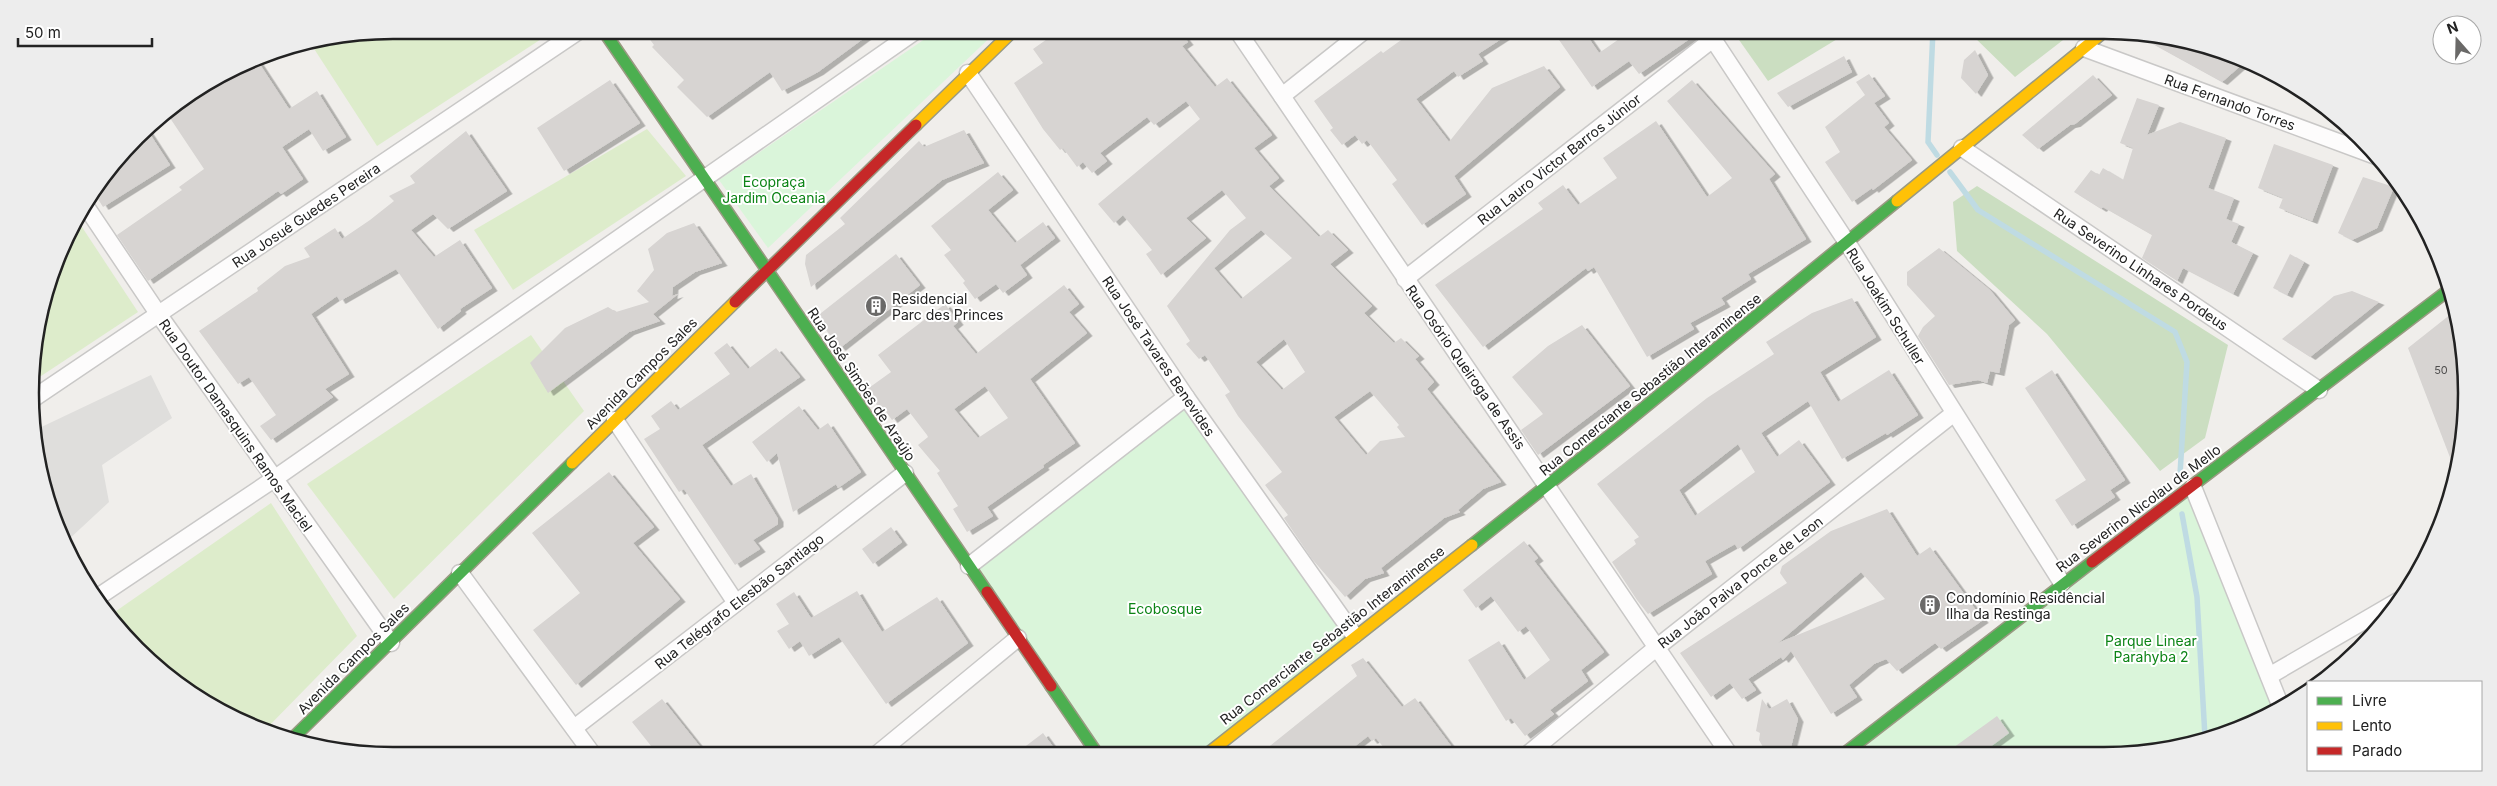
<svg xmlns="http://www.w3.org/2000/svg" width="2497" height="786" viewBox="0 0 2497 786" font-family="Inter,sans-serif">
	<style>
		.residential { fill: #dfdedc }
		.grass { fill: #ddeccb }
		.forest { fill: #cbdec1 }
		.park { fill: #daf5da }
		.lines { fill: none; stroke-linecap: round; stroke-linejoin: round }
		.stream { stroke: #bfdbe3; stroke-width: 5.5 }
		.building { fill: #d7d4d2; fill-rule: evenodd; filter: url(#shadow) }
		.street-casing { stroke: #c9c8c7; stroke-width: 19 }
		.fast-casing { stroke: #999a82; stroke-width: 14 }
		.slow-casing { stroke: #999a82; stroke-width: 14 }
		.jam-casing { stroke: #999a82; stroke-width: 14 }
		.street { stroke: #fdfcfc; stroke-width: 16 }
		.fast { stroke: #4caf50; stroke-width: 11 }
		.slow { stroke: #ffc107; stroke-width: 11 }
		.jam { stroke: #c62828; stroke-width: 11 }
		.labels { text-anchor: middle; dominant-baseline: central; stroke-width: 4; stroke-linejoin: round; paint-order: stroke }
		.number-label { font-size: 11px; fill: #4f4e4e }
		.street-label { font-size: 14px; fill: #222; stroke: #fff }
		.park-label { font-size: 14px; fill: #0c8416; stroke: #fff }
		.poi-label { font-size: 14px; fill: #222; stroke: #fff; text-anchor: start }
		.rim { fill: none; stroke: #222; stroke-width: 2.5 }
	</style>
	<defs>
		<filter id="shadow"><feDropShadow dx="5.5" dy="3" stdDeviation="0" flood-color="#0004"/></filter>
	</defs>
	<rect width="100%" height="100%" fill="#f0eeeb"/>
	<path class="residential" d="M151 375 172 418 102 465 109 502 67 541 42 487 33 431Z"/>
	<g class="grass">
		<path d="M393 30H555L377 146 309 41 322 37Z"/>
		<path d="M647 129 686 176 513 290 474 230Z"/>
		<path d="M76 218 138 312 32 382 33 346 68 232Z"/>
		<path d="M531 335 584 411 394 599 307 484Z"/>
		<path d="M271 503 357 636 264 731 254 728 191 695 137 650 109 616Z"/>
	</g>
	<g class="forest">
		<path d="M1732 30H1852L1768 81Z"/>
		<path d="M1915 30H2076L2015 77 1971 34Z"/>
		<path d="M1977 186 2228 345 2205 438 2160 471 2047 334 1957 251 1953 202Z"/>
	</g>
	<g class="park">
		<path d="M938 30H998L768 248 719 180Z"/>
		<path d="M1186 397 1354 635 1206 755H1098L969 566Z"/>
		<path d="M2196 484 2285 704 2265 718 2152 753H1852Z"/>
	</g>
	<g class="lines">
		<g class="stream">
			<path d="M1933 30 1928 142 1937 155"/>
			<path d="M1950 172 1978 210 2175 332 2187 362 2180 474"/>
			<path d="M2182 514 2197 597 2205 737"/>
		</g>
	</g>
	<g class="building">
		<path d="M643 30H875L818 72 782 91 770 72 707 117 677 87 684 80 652 47 654 45Z"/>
		<path d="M1060 30H1179L1188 42 1182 46 1215 87 1227 78 1272 135 1254 148 1279 178 1269 186 1319 237 1328 230 1348 250 1330 264 1372 306 1364 313 1394 343 1401 338 1419 356 1415 359 1434 382 1427 389 1501 482 1483 489 1458 510 1460 512 1444 518 1381 568 1384 573 1365 579 1345 597 1312 559 1284 518 1288 515 1265 485 1282 472 1238 416 1225 395 1230 392 1205 355 1199 359 1186 344 1190 341 1167 306 1230 230 1246 218 1222 190 1186 218 1206 238 1161 275 1146 254 1152 250 1123 215 1114 223 1098 204 1200 119 1186 101 1154 125 1147 117 1100 153 1107 161 1092 173 1083 162 1077 167 1063 148 1060 150 1043 129 1014 83 1043 63 1033 49ZM1261 230 1292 258 1241 299 1214 268ZM1284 339 1305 372 1282 390 1256 362ZM1370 391 1399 425 1397 427 1405 437 1380 441 1366 455 1334 417Z"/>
		<path d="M1415 30H1515L1478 54 1483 61 1458 77 1454 71 1416 99 1449 142 1492 88 1544 66 1560 87 1454 176 1466 194 1422 225 1392 184 1397 180 1367 140 1362 144 1355 135 1342 145 1330 130 1333 128 1314 101 1381 51 1383 53Z"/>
		<path d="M1552 30H1583L1599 53 1632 30H1697L1698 33 1639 74 1629 61 1592 87Z"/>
		<path d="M2133 33 2175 37 2247 60 2222 82Z"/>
		<path d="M1975 50 1988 75 1976 94 1961 78 1964 60Z"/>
		<path d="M1844 56 1852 72 1788 107 1777 93Z"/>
		<path d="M255 57 289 109 317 91 346 137 323 151 309 129 282 147 303 179 281 194 278 191 148 281 117 235 182 190 179 187 204 169 166 112Z"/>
		<path d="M1869 74 1885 96 1874 103 1889 123 1884 127 1912 160 1873 190 1872 188 1852 202 1825 162 1840 152 1825 127 1865 95 1856 82Z"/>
		<path d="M2093 75 2112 95 2075 124 2070 125 2038 149 2022 135Z"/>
		<path d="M610 80 640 123 564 171 537 128Z"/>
		<path d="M1692 80 1775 174 1769 179 1806 239 1748 274 1751 279 1721 298 1725 304 1690 323 1694 329 1647 357 1594 267 1588 271 1586 268 1483 347 1435 285 1543 209 1538 203 1563 185 1578 205 1617 178 1603 158 1656 121 1707 197 1732 178 1667 101Z"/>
		<path d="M2137 98 2159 105 2147 135 2180 122 2226 138 2208 188 2234 198 2226 219 2239 224 2231 242 2253 253 2233 294 2183 268 2177 281 2142 258 2152 235 2103 207 2101 209 2074 192 2091 170 2099 175 2103 168 2123 180 2133 148 2120 143Z"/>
		<path d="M146 128 170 165 103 207 93 191 105 172Z"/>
		<path d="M964 130 984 163 942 180 811 287 805 264 806 255 845 224 840 218 919 141 924 147Z"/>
		<path d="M466 131 507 191 448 229 433 214 411 230 434 257 460 240 492 288 460 309 461 311 438 329 396 269 340 301 337 296 311 314 349 374 325 389 333 397 271 440 260 426 276 415 249 377 238 384 199 331 258 291 257 288 285 266 310 257 304 248 335 228 342 239 370 220 394 201 389 196 415 183 410 176Z"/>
		<path d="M2274 144 2333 165 2312 221 2279 208 2283 198 2258 188Z"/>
		<path d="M998 172 1013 190 988 210 1015 243 1043 222 1055 238 1020 265 1027 275 1003 293 996 284 975 299 963 283 965 281 944 255 951 250 931 226Z"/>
		<path d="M2363 177 2394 187 2377 228 2352 240 2338 233Z"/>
		<path d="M694 223 722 263 695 272 673 287 672 296 678 294 653 314 660 321 629 332 548 393 530 363 565 328 608 307 616 312 649 302 637 291 654 270 648 249 667 233Z"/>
		<path d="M1939 248 1990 290 2015 320 2009 325 1999 373 1990 371 1987 383 1978 380 1949 385 1918 336 1923 327 1935 316 1907 285V272Z"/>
		<path d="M896 254 920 285 840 348 816 317Z"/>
		<path d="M2290 254 2304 262 2287 295 2273 288Z"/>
		<path d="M1064 285 1079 304 1069 312 1087 333 1030 379 1075 443 1043 465 1044 467 987 507 993 516 967 532 953 509 958 506 937 473 940 471 918 445 928 437 927 435 907 409 892 420 882 406 879 408 866 390 891 372 878 355 945 304 958 322 953 326 976 354ZM985 386 1008 418 978 438 954 409Z"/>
		<path d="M2352 291 2379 302 2310 357 2282 339 2334 296Z"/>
		<path d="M1852 298 1876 337 1820 372 1838 402 1889 370 1918 415 1887 435 1886 433 1842 459 1808 401 1761 433 1777 457 1799 440 1830 482 1738 549 1735 544 1705 561 1712 574 1648 614 1637 600 1612 562 1636 544 1634 540 1639 537 1597 484 1707 398 1774 354 1766 342 1812 313ZM1738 444 1755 472 1695 516 1679 490Z"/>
		<path d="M2456 310 2460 322 2467 393 2460 464 2456 473 2408 348Z"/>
		<path d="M1582 325 1630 386 1538 455 1521 430 1543 414 1512 377 1548 346Z"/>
		<path d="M727 343 748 369 776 348 800 377 702 445 731 486 751 474 778 519V524L753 540 760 549 735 565 684 489 679 492 644 439 660 429 651 416 671 401 678 410 730 374 714 353Z"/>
		<path d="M2052 370 2125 480 2110 490 2115 497 2072 526 2055 500 2086 480 2025 388Z"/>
		<path d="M799 406 818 430 828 423 861 472 838 488 836 484 793 512 777 453 767 462 752 442Z"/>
		<path d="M609 472 654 527 633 543 680 599 576 685 533 630 580 593 532 533Z"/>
		<path d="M1887 509 1917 556 1930 547 1983 620 1941 649 1935 643 1897 671 1886 659 1874 664 1849 685 1857 697 1831 714 1791 651 1783 660 1781 657 1748 679 1756 690 1742 699 1730 683 1711 697 1680 653 1787 583 1780 573 1782 566 1831 531ZM1861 572 1885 599 1778 643Z"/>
		<path d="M891 527 902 542 873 564 862 549Z"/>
		<path d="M1524 541 1538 558 1534 561 1604 652 1581 670 1588 681 1550 710 1554 714 1525 736 1511 718 1506 721 1468 660 1499 641 1524 680 1550 660 1526 626 1518 632 1491 596 1476 608 1463 590Z"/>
		<path d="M857 591 882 632 937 597 968 643 886 704 839 637 809 656 800 641 789 649 777 631 789 624 776 604 794 592 811 618Z"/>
		<path d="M1363 658 1402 707 1415 698 1457 754H1389L1376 738 1372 741 1368 736 1345 754H1260L1357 676 1351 665Z"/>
		<path d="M662 699 701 748 692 755 659 756 632 722Z"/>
		<path d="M1762 699 1769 709 1787 699 1798 719 1791 747 1780 754H1767L1759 740 1760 733 1756 731Z"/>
		<path d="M1997 716 2009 733 1982 753H1946Z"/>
		<path d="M1043 733 1059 755H1014Z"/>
	</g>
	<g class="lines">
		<g class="street-casing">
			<g id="street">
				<path d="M1237 30 1729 754"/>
				<path d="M1707 30 1848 244 2062 583"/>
				<path d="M2084 48 2376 156"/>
				<path d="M968 73 1186 397 1354 635"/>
				<path d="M1282 96 1365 30"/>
				<path d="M1962 148 2319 390"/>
				<path d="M85 205 159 315 391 643"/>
				<path d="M1405 279 1713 39"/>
				<path d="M31 400 580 30"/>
				<path d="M615 420 736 603"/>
				<path d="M2193 487 2281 707"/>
				<path d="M969 566 1186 397"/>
				<path d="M460 573 594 756"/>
				<path d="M95 599 274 479 917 30"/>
				<path d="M2269 676 2398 601"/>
				<path d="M574 728 905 473"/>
				<path d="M1528 754 1656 648 1953 414"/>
				<path d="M876 755 1018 638"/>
			</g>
		</g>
		<g class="fast-casing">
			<g id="fast">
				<path d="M603 30 987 592"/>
				<path d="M2197 482 2450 289"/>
				<path d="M1472 545 1618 429 1897 201"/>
				<path d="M1051 686 1098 755"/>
				<path d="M291 740 572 463"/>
				<path d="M1845 753 2092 562"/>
			</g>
		</g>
		<g class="slow-casing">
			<g id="slow">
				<path d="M916 125 1014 30"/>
				<path d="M1897 201 2106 30"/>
				<path d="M572 463 735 302"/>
				<path d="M1206 755 1472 545"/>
			</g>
		</g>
		<g class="jam-casing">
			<g id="jam">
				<path d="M735 302 916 125"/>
				<path d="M2092 562 2197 482"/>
				<path d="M987 592 1051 686"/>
			</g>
		</g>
		<use href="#street" class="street"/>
		<use href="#fast" class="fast"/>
		<use href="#slow" class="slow"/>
		<use href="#jam" class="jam"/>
	</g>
	<defs>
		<g id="building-disc" transform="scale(1.125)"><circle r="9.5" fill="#6a6968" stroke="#fff"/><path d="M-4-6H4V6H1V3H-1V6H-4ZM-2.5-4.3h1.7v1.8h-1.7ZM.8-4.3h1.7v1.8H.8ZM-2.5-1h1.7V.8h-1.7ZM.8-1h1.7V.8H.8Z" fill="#fff"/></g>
	</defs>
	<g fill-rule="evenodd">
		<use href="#building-disc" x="876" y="306"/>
		<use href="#building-disc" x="1930" y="605"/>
	</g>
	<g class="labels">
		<g class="number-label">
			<text x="2441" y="370">50</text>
		</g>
		<g class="street-label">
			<text transform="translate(2230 102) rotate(20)">Rua Fernando Torres</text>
			<text transform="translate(1559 159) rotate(-38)">Rua Lauro Victor Barros Júnior</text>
			<text transform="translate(306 215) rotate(-34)">Rua Josué Guedes Pereira</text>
			<text transform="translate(2141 269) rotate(34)">Rua Severino Linhares Pordeus</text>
			<text transform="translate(1886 306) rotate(58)">Rua Joakim Schuller</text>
			<text transform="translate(1159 356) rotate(56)">Rua José Tavares Benevides</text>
			<text transform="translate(1466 367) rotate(55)">Rua Osório Queiroga de Assis</text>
			<text transform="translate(641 373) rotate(-45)">Avenida Campos Sales</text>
			<text transform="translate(862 384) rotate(56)">Rua José Simões de Araújo</text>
			<text transform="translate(1650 384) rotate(-39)">Rua Comerciante Sebastião Interaminense</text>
			<text transform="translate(236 425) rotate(55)">Rua Doutor Damasquins Ramos Maciel</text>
			<text transform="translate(2138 508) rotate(-37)">Rua Severino Nicolau de Mello</text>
			<text transform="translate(1740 582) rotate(-38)">Rua João Paiva Ponce de Leon</text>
			<text transform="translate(739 601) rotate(-38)">Rua Telégrafo Elesbão Santiago</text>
			<text transform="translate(1332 635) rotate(-38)">Rua Comerciante Sebastião Interaminense</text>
			<text transform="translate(353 658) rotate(-45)">Avenida Campos Sales</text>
		</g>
		<g class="park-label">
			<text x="774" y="181">Ecopraça<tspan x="774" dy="16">Jardim Oceania</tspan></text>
			<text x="1165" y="608">Ecobosque</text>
			<text x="2151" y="640">Parque Linear<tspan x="2151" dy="16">Parahyba 2</tspan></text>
		</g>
		<g class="poi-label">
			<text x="892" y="298">Residencial<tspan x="892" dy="16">Parc des Princes</tspan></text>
			<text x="1946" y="597">Condomínio Residêncial<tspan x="1946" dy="16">Ilha da Restinga</tspan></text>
		</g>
	</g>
	<path d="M0 0H2497V786H0ZM393 39H2104A354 354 0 0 1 2458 393V393A354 354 0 0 1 2104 747H393A354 354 0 0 1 39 393V393A354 354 0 0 1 393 39Z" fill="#ededed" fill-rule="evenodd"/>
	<path class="rim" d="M393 39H2104A354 354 0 0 1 2458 393V393A354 354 0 0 1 2104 747H393A354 354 0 0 1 39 393V393A354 354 0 0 1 393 39Z"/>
	<rect x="2307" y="681" width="175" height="90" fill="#ffffff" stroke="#a7a7a7"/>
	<rect x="2317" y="697" width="25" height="8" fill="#4caf50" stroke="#a7a7a7"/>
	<text x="2352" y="706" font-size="15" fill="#222222">Livre</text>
	<rect x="2317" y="722" width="25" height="8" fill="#ffc107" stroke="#a7a7a7"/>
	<text x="2352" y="731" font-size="15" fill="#222222">Lento</text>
	<rect x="2317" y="747" width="25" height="8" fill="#c62828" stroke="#a7a7a7"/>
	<text x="2352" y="756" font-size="15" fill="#222222">Parado</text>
	<g transform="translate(2457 40) rotate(340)"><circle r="24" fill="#ffffff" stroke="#a7a7a7"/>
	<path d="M0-4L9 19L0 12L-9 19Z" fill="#6a6968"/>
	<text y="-8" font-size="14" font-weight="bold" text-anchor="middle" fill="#222222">N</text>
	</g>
	<path d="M18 38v8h134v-8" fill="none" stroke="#222222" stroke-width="2.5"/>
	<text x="25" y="38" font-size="15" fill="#222222" stroke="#ffffff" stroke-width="4" paint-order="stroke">50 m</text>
</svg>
